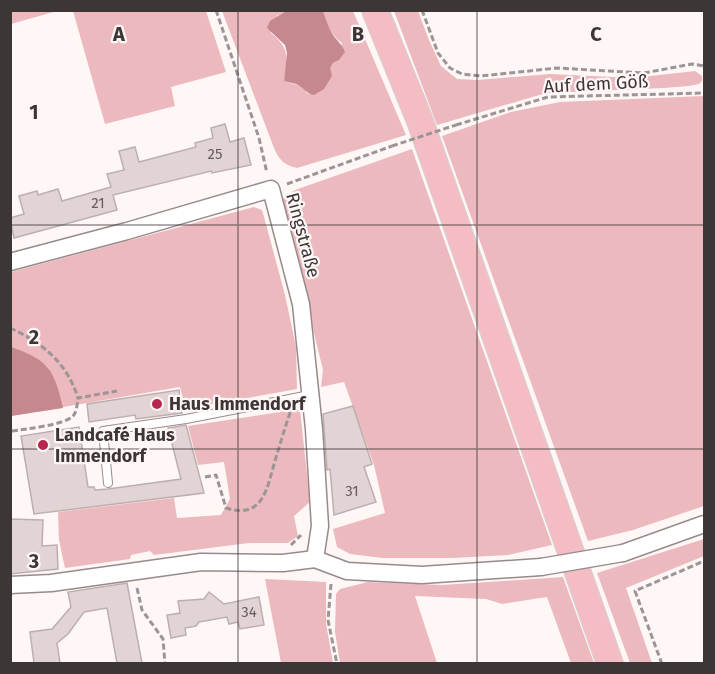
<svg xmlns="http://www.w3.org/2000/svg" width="715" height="674" viewBox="0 0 715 674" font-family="'Fira Sans',sans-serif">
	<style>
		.green { fill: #ecb9be }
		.water { fill: #c6888f }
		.building { fill: #e2d4d5; stroke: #bdafb0; stroke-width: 1.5 }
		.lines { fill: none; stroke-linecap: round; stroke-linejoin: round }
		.lane-casing { stroke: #978a8b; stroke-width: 10 }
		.street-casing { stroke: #978a8b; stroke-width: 19 }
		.primary-casing { stroke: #d4d3d3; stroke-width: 28 }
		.path { stroke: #9d9595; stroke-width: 3; stroke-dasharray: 6 3; stroke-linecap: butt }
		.lane { stroke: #fff; stroke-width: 8 }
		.street { stroke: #fff; stroke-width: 16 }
		.primary { stroke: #f4bdc4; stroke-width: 26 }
		.street-bridge-casing { stroke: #978a8b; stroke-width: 19; stroke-linecap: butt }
		.path-bridge { stroke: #9d9595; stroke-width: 3; stroke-dasharray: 6 3; stroke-linecap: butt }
		.street-bridge { stroke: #fff; stroke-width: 16 }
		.grid { fill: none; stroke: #3c3636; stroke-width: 1.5; stroke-opacity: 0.55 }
		.poi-dot { fill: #b7264c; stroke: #fff6f6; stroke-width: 2 }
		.labels { text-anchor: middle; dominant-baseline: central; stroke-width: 4.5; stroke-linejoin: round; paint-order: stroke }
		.number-label { font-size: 15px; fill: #665e5e }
		.street-label { font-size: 18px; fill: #3c3636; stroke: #fff6f6 }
		.poi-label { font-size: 18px; font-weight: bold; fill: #3c3636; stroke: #fff6f6; text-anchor: start }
		.grid-label { font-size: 20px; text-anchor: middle; font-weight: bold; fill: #3c3636; stroke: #fff6f6; stroke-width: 4.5; stroke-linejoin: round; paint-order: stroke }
	</style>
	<rect width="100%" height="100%" fill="#fff6f6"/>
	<g class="green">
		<path d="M11 10H57V11L11 24Z"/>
		<path d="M73 11H206L226 72 171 87 175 106 105 124Z"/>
		<path d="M222 11H286L277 16 271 33C291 49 287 58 284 81L301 86 308 94 333 63 339 60 342 43C330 35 327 23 323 11H353L406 135 297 168C284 165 279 160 274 148Z"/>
		<path d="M394 11H418L429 40 441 66 457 79 477 80 550 74 633 78 695 71 702 76V81L699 84 689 86 664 88 546 93 437 125Z"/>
		<path d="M704 96V506L633 530 588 541 442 136 511 112 560 102Z"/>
		<path d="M412 149 552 545 508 555 452 558H383L350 554 337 547 333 529 385 513 374 465 344 382 321 387 323 370 283 207V199L295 190Z"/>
		<path d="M254 207 262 210 264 217 285 295 296 347 297 389 186 409 180 387 11 416V272Z"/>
		<path d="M293 410H300L310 502 294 516 298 536 288 543H249L154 555 150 551 131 555 130 559 65 568 59 540 58 512 174 498 177 518 221 515 230 499 224 462 198 465 188 426Z"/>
		<path d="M704 539V556L626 588 652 663H630L597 573Z"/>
		<path d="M563 577 594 663H571L547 597 502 604 486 599 415 596 437 663H340L335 632 336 594 340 589 368 582 442 585Z"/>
		<path d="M265 579 326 582V623L333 663H281Z"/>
	</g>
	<g class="water">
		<path d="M286 11H323C326 19 328 27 333 35 338 42 342 44 345 52L339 60 333 63 330 68 332 76 324 89 314 95C307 94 305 89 298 85 293 82 289 83 284 81L287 53 285 45 267 28 270 21Z"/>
		<path d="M11 347C49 360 54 370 63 408L11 416Z"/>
	</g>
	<g class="building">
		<path d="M225 124 230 142 244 138 251 165 212 173 211 171 113 195 117 210 14 238 10 218 24 214 19 196 37 191 38 195 58 189 62 201 111 187 107 174 124 170 119 151 135 147 139 162 196 147 195 143 213 138 211 128Z"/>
		<path d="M179 390 182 413 136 419 135 415 89 422 87 404Z"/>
		<path d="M353 406 372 464 364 467 376 502 334 515 330 469 327 470 323 414Z"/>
		<path d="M186 425 204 493 34 514 21 436 79 427 88 487H94L95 490 108 489 181 479 168 428Z"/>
		<path d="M10 519 43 520 42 546 57 545 58 569 10 574Z"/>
		<path d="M127 583 142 663H117L107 608 84 612 68 634 57 643 60 663H34L30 632 52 629 71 607 68 592Z"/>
		<path d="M209 592 224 604 259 597 264 625 240 629 238 622 229 624 227 617 199 622 196 626 185 628 186 635 171 638 167 615 180 613 178 601 204 599Z"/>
	</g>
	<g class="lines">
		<g class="lane-casing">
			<path id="lane" d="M108 483 103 431 186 419 310 395"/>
		</g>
		<g class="street-casing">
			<g id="street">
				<path d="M10 262 127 231 271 189 301 304 314 429 320 526 315 559"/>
				<path d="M623 553 704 524"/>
				<path d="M10 585 51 583 201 562 283 563 315 559 347 571 422 575 541 567"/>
			</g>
		</g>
		<g class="primary-casing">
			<path id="primary" d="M375 10 420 121 610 664"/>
		</g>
		<g class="path">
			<path d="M216 10 259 138 267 173"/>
			<path d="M422 10 438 53 450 68 462 74 481 76 557 68 644 73 692 64 704 66"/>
			<path d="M456 125 548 97 704 93"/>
			<path d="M287 184 392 146"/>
			<path d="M10 328C43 343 67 363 78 398L117 391"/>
			<path d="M12 431C25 429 65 425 73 416 77 412 77 404 78 398"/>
			<path d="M205 477 216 475 226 508C264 520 267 487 275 461 280 444 285 427 291 410"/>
			<path d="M291 545 301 535"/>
			<path d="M331 584 328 620 337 664"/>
			<path d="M137 588 142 610 163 639 165 664"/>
			<path d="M662 664 635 591 704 561"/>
		</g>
		<use href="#lane" class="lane"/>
		<use href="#street" class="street"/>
		<use href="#primary" class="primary"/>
		<g class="street-bridge-casing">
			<path id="street-bridge" d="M541 567 623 553"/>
		</g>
		<path class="path-bridge" d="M392 146 456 125"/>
		<use href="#street-bridge" class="street-bridge"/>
	</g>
	<path class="grid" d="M238 10V664M477 10V664M10 225H704M10 449H704"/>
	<g class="poi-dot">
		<circle cx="157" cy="404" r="6"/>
		<circle cx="43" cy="445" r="6"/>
	</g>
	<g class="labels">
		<g class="number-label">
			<text x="215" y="154">25</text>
			<text x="98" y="203">21</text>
			<text x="352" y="491">31</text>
			<text x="249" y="612">34</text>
		</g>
		<g class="street-label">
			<text transform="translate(596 84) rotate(-3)">Auf dem Göß</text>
			<text transform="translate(303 235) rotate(75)">Ringstraße</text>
		</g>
		<g class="poi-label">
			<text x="169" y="404">Haus Immendorf</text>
			<text x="55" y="435">Landcafé Haus<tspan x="55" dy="21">Immendorf</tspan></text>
		</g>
	</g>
	<g class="grid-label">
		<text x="119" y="41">A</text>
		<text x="358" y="41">B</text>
		<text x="596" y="41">C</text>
		<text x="34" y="119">1</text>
		<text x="34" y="344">2</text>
		<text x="34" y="568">3</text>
	</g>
	<rect width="715" height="674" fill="none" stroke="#3c3636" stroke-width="24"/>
</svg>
